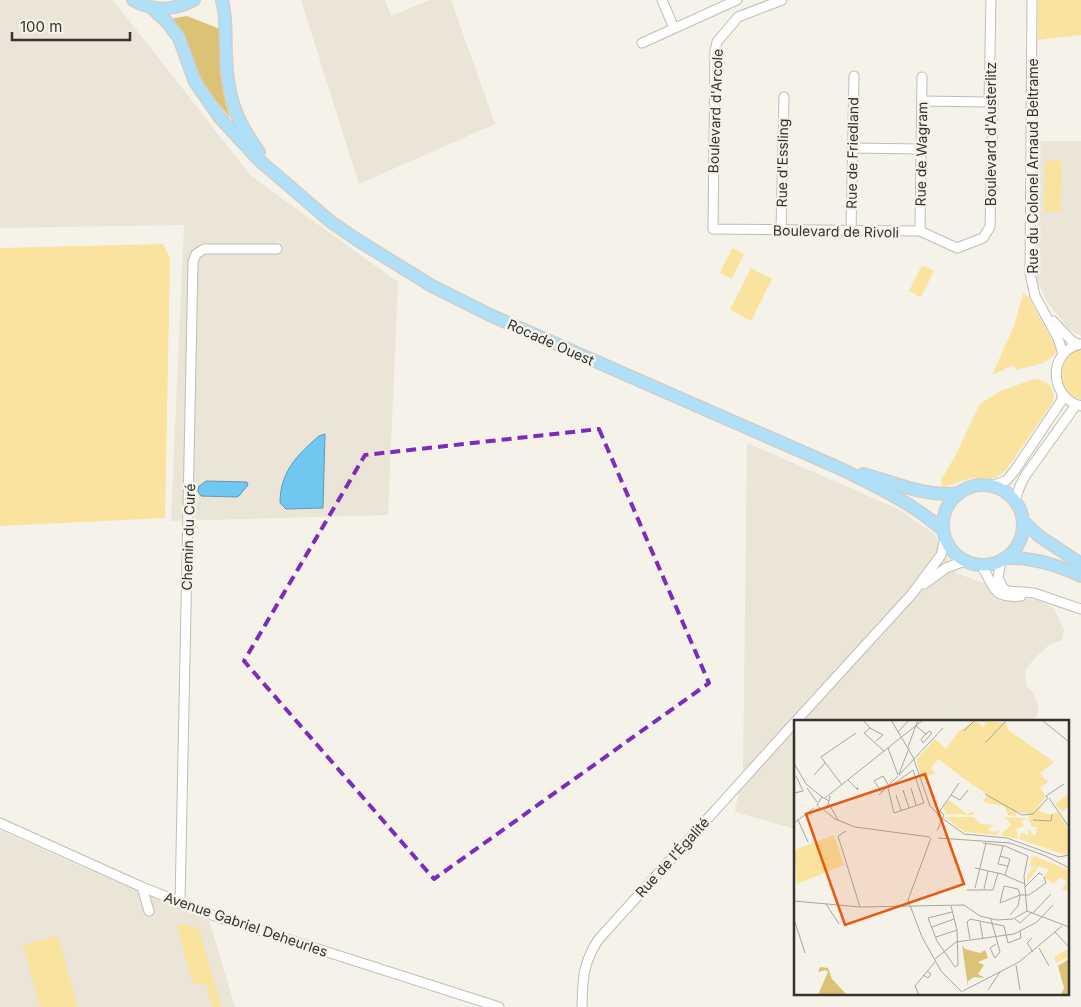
<svg xmlns="http://www.w3.org/2000/svg" width="1081" height="1007" viewBox="0 0 1081 1007" font-family="Inter,sans-serif">
	<style>
		.built { fill: #eae5d7 }
		.green { fill: #f9e39f }
		.forest { fill: #dbc274 }
		.water { fill: #70c7ef; stroke: #5e9bb6 }
		.lines { fill: none; stroke-linecap: round; stroke-linejoin: round }
		.minor-casing { stroke: #bfbdb5; stroke-width: 11 }
		.major-casing { stroke: #cececd; stroke-width: 14 }
		.minor { stroke: #fff; stroke-width: 9 }
		.major { stroke: #b0e0f7; stroke-width: 11 }
		.marked { fill: none; stroke: #7b2cbf; stroke-width: 4; stroke-dasharray: 10 6; stroke-linejoin: round }
		.labels { text-anchor: middle; dominant-baseline: central; stroke-width: 5; stroke-linejoin: round; paint-order: stroke }
		.street-label { font-size: 14px; fill: #343330; stroke: #f5f2ea }
		.inset-road { fill: none; stroke: #a8a6a0; stroke-width: 1 }
		.view { fill: #e8590c; fill-opacity: 0.15; stroke: #e8590c; stroke-width: 2.5 }
		.inset-edge { fill: none; stroke: #343330; stroke-width: 2.5 }
	</style>
	<rect width="100%" height="100%" fill="#f5f2ea"/>
	<g class="built">
		<path d="M0 0H113L251 176 398 282 388 515 171 521 184 225 0 228Z"/>
		<path d="M301 0H385L391 16 430 0H451L495 124 359 184Z"/>
		<path d="M1038 141H1081V336L1069 329 1047 302 1036 278Z"/>
		<path d="M747 443 898 509 933 533 956 573 986 584 1001 601 1017 599 1037 600 1054 608 1064 630 1062 640 1048 646 1033 660 1025 671 1026 686 1033 692 1039 707 1035 721H795V829L735 812 743 770Z"/>
		<path d="M0 830 98 874 209 920 235 1007H0Z"/>
	</g>
	<g class="green">
		<path d="M1038 0H1081V35L1038 40Z"/>
		<path d="M1045 161H1062L1061 212 1044 211Z"/>
		<path d="M163 244 170 258 165 518 0 526V248Z"/>
		<path d="M732 248 744 254 732 279 720 273Z"/>
		<path d="M922 265 934 271 921 297 909 291Z"/>
		<path d="M751 268 772 279 751 321 730 310Z"/>
		<path d="M1023 294 1028 296 1057 349C1053 364 1029 366 1016 370L1014 365 992 375 1014 326Z"/>
		<path d="M1081 349V400C1053 392 1055 359 1081 349Z"/>
		<path d="M1034 379C1048 381 1056 387 1053 402L1006 470 996 478C987 479 978 477 968 479 959 481 951 486 942 487L941 480 954 458 980 404 1000 391Z"/>
		<path d="M181 923 199 928 221 1007H212L206 984H194L192 981 178 930V925Z"/>
		<path d="M58 936 78 1007H40L23 945Z"/>
	</g>
	<path class="forest" d="M187 16 220 29C218 62 220 86 230 118L207 89 170 19Z"/>
	<g class="water">
		<path d="M325 434 323 508 286 509 280 503C280 472 297 455 319 436Z"/>
		<path d="M206 481 247 482 248 485 239 496 236 497 201 496 198 492V487Z"/>
	</g>
	<g class="lines">
		<g class="minor-casing">
			<g id="minor">
				<path d="M662 0 674 28"/>
				<path d="M782 0 738 17 717 42 715 51 713 229 920 231 957 248 983 238 990 227 993 102H989L991 0"/>
				<path d="M1032 0 1030 273 1035 296 1058 338 1063 354"/>
				<path d="M642 43 737 0"/>
				<path d="M922 101 989 102"/>
				<path d="M852 148 921 149"/>
				<path d="M781 230 784 97"/>
				<path d="M851 231 854 76"/>
				<path d="M920 231 922 77"/>
				<path d="M1053 321 1072 341 1078 344"/>
				<path d="M1081 406C1049 398 1047 351 1081 344"/>
				<path d="M992 486 1007 480 1015 470 1062 400V394"/>
				<path d="M1015 501 1020 486 1025 476 1076 405"/>
				<path d="M1001 561 998 578 1003 588 1008 591 1034 593 1081 609"/>
				<path d="M981 565C995 586 991 599 1021 596"/>
				<path d="M924 584 946 568 965 561"/>
				<path d="M796 721 912 594 941 555 945 539"/>
				<path d="M0 823 142 887 215 916 499 1007"/>
				<path d="M142 887 149 911"/>
				<path d="M180 903 193 262 196 254 204 249H277"/>
				<path d="M582 1007C583 978 582 966 598 940L795 722"/>
			</g>
		</g>
		<g class="major-casing">
			<g id="major">
				<path d="M133 0C154 12 173 11 194 0"/>
				<path d="M222 0C227 18 225 36 226 54 227 95 235 119 259 152"/>
				<path d="M153 9 167 22 179 38 195 82 220 118 259 160 331 222 359 241 432 286 490 315 839 468C876 486 912 503 943 530"/>
				<path d="M863 474C894 482 926 498 959 493"/>
				<circle cx="983" cy="525" r="40"/>
				<path d="M1023 521 1039 536 1081 564"/>
				<path d="M1006 558C1033 557 1057 565 1081 576"/>
			</g>
		</g>
		<use href="#minor" class="minor"/>
		<use href="#major" class="major"/>
	</g>
	<path class="marked" d="M599 429 709 683 434 879 244 661 365 455Z"/>
	<g class="labels">
		<g class="street-label">
			<text transform="translate(715 111) rotate(-88)">Boulevard d'Arcole</text>
			<text transform="translate(990 134) rotate(-90)">Boulevard d'Austerlitz</text>
			<text transform="translate(852 153) rotate(-89)">Rue de Friedland</text>
			<text transform="translate(921 154) rotate(-89)">Rue de Wagram</text>
			<text transform="translate(782 163) rotate(-89)">Rue d'Essling</text>
			<text transform="translate(1032 166) rotate(-90)">Rue du Colonel Arnaud Beltrame</text>
			<text transform="translate(836 231) rotate(1)">Boulevard de Rivoli</text>
			<text transform="translate(551 342) rotate(24)">Rocade Ouest</text>
			<text transform="translate(188 537) rotate(-88)">Chemin du Curé</text>
			<text transform="translate(672 857) rotate(-48)">Rue de l'Égalité</text>
			<text transform="translate(246 924) rotate(19)">Avenue Gabriel Deheurles</text>
		</g>
	</g>
	<g transform="translate(794 720)">
		<rect width="275" height="275" fill="#f5f2ea"/>
		<path d="M181 0 190 8 191 2 184 0 212 3 214 10 260 42 246 53 254 62 246 68 252 76 238 94 222 92V96L214 95 210 86 192 83 189 81 193 75 189 72 186 78H185L189 72 185 69 181 75H180L185 69 181 66 176 71 180 66 144 39 137 48 141 53 128 59 122 40 141 19 152 29 164 12ZM275 73V86L268 92 261 84ZM155 80 173 94 181 91 179 95 151 94 150 86ZM251 83 245 91 257 95 263 91 275 110V133L271 135 225 119 228 112 234 116 235 109 240 116 242 114 243 107H238L236 101 234 103 235 96ZM151 97H179L187 104 200 105 194 109 198 112 206 111 203 115 170 112ZM211 97 233 98 227 101 230 106 222 109 224 119 206 115 217 105ZM40 115 50 145 3 164 0 130ZM238 135 275 150V172L268 169 273 162 266 157 260 164 249 157 255 150 245 146 233 163V155L242 145 237 148V137L241 138ZM272 230 275 231V237L262 243 260 237Z" fill="#f9e39f"/>
		<path d="M168 225 171 229 186 233 191 230 194 238 184 242 190 245 184 254 191 258 180 257 174 261V267ZM275 239V275H267L270 268 264 246ZM26 247 34 248 38 259 53 275H24L34 252 32 250 24 252Z" fill="#dbc274"/>
		<path class="inset-road" d="M97 0 119 37 136 86 143 93M248 0 275 22M70 1 76 8 70 13 90 31M122 6 132 14 127 19 129 23 138 13 135 11 132 14M76 8 89 15 82 21M170 11 181 0M104 12 115 0M191 23 213 0M114 27 124 0M94 28 104 55M0 43 12 64 28 77M119 50 130 83 100 93 94 68ZM105 54 115 28M20 55 31 43M105 55 149 8M54 60 64 70 63 67M48 65 27 37 62 13M13 68 23 82M117 68 122 85M109 70 115 88M88 72 80 61 89 56 95 66M0 73 9 71 2 56M191 74 228 95 239 94 253 79M85 75 104 56M102 75 107 90M157 75 166 80 174 70M31 78 129 0M255 78 275 107M254 79 252 76 270 64M35 81 28 77 23 85 27 89 33 88 36 76M35 84 44 100M30 90 41 99 61 107 136 117M146 91 165 63M148 98 170 114 213 118 265 137 275 135M4 100 14 122M239 100 257 101 258 94M0 103 20 88M52 111 44 116 66 187M143 111 150 95 146 91 143 94 146 98M137 118 114 180 128 217 147 251 168 272M144 118 216 123 252 136 275 148M189 123 211 126 234 136 230 156 233 191M209 126 204 144 214 146M206 136 216 139 211 155M181 148 208 154 231 164M231 167 245 153 249 155M181 168 192 123M190 169 194 151M173 170H199L204 153M0 181 66 187 170 185 186 196 203 200 219 199 233 191M32 184 45 204M157 186 163 210 164 245 161 247 143 221 134 198 158 192M233 191 275 207M239 193 257 174M216 195 224 186 226 175 206 183 210 166 224 169 226 175H235L252 163 250 157M0 199 11 233M197 199 206 232 201 238 196 228 202 224M221 199 226 203 238 192M186 202 189 219M138 207 160 199M261 212 275 227M142 217 163 210M238 218 233 223 239 232M176 219 173 202 176 199 210 206 214 223 227 218 226 211M245 228 255 246M141 239 162 222 220 214 243 202 259 185M222 245 226 270M129 255 134 258 137 254 133 251M194 270 206 252M169 271 225 242 268 206M125 275 121 266 141 242"/>
		<path class="view" d="M131 54 170 164 51 205 12 94Z"/>
		<rect width="275" height="275" class="inset-edge"/>
	</g>
	<path d="M12 32v8h118v-8" fill="none" stroke="#343330" stroke-width="2.5"/>
	<text x="20" y="32" font-size="15" fill="#343330" stroke="#f5f2ea" stroke-width="4" paint-order="stroke">100 m</text>
</svg>
